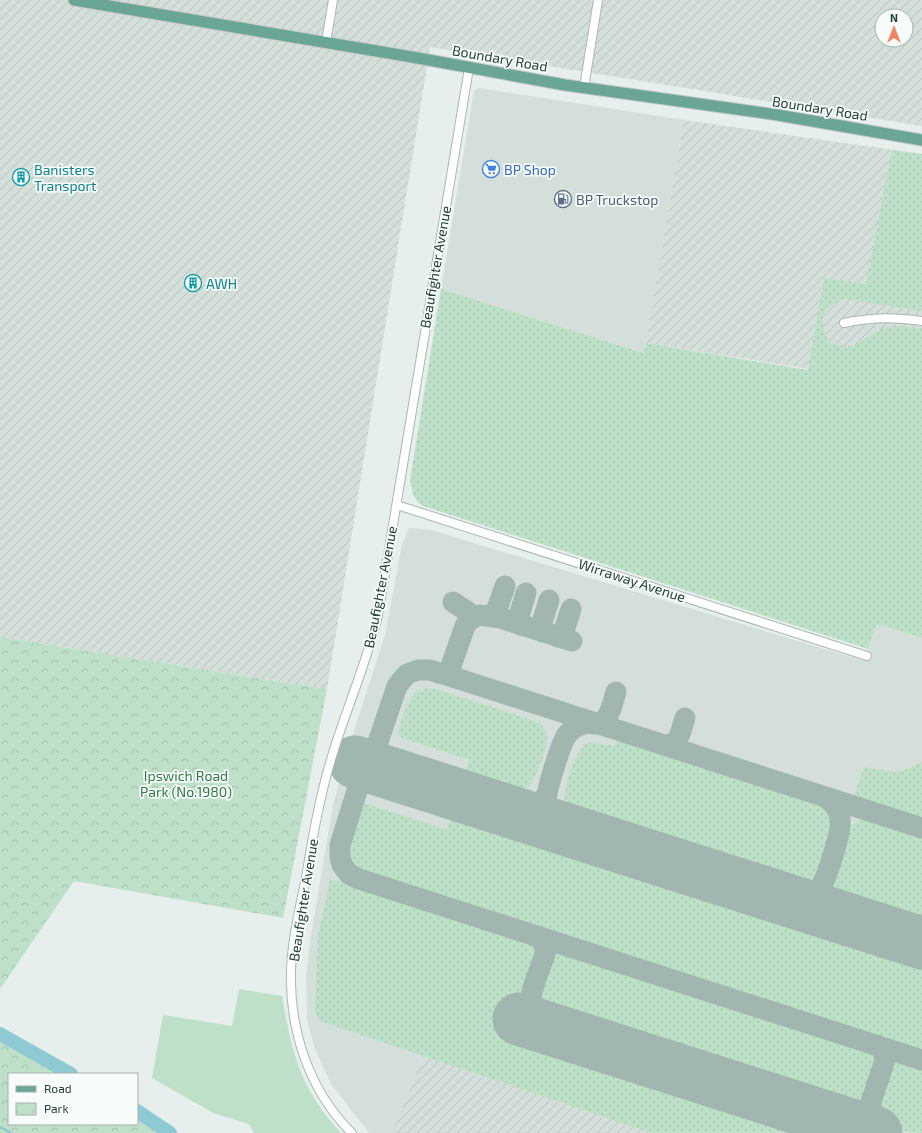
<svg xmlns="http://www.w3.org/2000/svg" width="922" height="1133" viewBox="0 0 922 1133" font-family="'Exo 2',sans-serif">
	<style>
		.built { fill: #d4dfda }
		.industrial { fill: url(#industrial-furrows); fill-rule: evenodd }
		.grass { fill: url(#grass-dots) }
		.park { fill: url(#park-crowns) }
		.garden { fill: #bfe0c8 }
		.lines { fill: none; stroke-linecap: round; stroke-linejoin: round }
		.stream { stroke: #8ec9d4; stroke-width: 2.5 }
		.river { stroke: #8ec9d4; stroke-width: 14 }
		.taxiway { stroke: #a2b6b0; stroke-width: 21 }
		.runway { stroke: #a2b6b0; stroke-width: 53 }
		.minor-casing { stroke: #a8b8b2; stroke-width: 10 }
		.major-casing { stroke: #c2cac8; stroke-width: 13 }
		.minor { stroke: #fff; stroke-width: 8 }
		.major { stroke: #6aa596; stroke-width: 11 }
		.labels { text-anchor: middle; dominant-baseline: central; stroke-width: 3.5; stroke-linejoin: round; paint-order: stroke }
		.street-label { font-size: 14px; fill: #24423a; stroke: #f7fbf9 }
		.culture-label { font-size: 14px; fill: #0d838f; stroke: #f7fbf9; text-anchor: start }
		.shop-label { font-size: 14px; fill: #366cbe; stroke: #f7fbf9; text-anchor: start }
		.service-label { font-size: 14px; fill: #4e5e75; stroke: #f7fbf9; text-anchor: start }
		.park-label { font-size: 14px; fill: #2d7a4b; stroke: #f7fbf9 }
	</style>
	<defs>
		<pattern id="industrial-furrows" width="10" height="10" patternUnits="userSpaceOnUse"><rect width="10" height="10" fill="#d4dfda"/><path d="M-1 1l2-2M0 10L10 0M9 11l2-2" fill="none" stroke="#b6c1bc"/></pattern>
		<pattern id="grass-dots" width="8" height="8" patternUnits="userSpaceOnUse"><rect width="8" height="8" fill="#bfe0c8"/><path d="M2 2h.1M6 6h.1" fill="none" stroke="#a4c1ad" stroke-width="1.8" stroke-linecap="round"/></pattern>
		<pattern id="park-crowns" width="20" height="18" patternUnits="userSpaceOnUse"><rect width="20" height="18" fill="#bfe0c8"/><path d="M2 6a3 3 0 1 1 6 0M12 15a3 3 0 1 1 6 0" fill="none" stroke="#a4c1ad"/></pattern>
	</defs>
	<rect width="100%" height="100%" fill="#e6efeb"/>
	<g class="built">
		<path d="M479 88 684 120 645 353 441 289 474 91Z"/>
		<path d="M409 528 431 530 864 661 877 624 922 638V1133H369L331 1084 314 1046 307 1019 306 978 311 935 333 806 348 749 385 635 402 545Z"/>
	</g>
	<g class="industrial">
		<path d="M0 0H922V126L430 47 327 689 0 637ZM882 16H906V40H882Z"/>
		<path d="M684 120 922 154V387L646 343Z"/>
		<path d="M424 1055 653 1133H392Z"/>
	</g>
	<g class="grass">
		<path d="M892 150 922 154V311L845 299C821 306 817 322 830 343 858 351 856 343 878 331 891 323 908 327 922 329V638L877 624 868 649 423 506C413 499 412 492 410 480L441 289 644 353 646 343 808 370 824 278 866 284Z"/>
		<path d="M426 688 443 691 532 720C538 722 544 726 546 732 550 746 536 777 528 788L519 791 517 794 464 777 469 760 399 737C397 728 408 700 415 693 418 690 422 689 426 688Z"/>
		<path d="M617 741 629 742 818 802C824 805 830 809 832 817 837 830 822 869 815 882L807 887 572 812C570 809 566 806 565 802 562 788 576 747 589 742L614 746Z"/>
		<path d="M922 762V820L853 798 864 767 895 772 905 770Z"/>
		<path d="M361 802 447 830 452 813 922 963V1054L361 874C332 859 351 827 359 804Z"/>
		<path d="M863 819 873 820 922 836V923L832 894C827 885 843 835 850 827 854 823 858 821 863 819Z"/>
		<path d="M330 879 530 940C537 945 540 948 539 957L513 1036 617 1069 629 1066 839 1133H652L320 1021 315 1013 318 935Z"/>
		<path d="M556 952H563L877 1052 880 1060 864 1109 861 1112 853 1114 636 1044 627 1034 543 1006C541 1004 539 1002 538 999 537 990 549 956 556 952Z"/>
		<path d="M895 1059 922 1066V1133C911 1133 887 1128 878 1122 874 1119 874 1115 874 1110L889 1064Z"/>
	</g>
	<g class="park">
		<path d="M0 637 327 689 283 918 74 881 0 989Z"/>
		<path d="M0 1034 71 1074H9V1124H137V1111L170 1133H0Z"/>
	</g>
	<path class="garden" d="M239 989 282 996C292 1054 300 1088 341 1133H254L249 1124 213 1113 152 1078 163 1015 232 1026Z"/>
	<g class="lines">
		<path class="stream" d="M0 1127 11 1133"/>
		<g class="river">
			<path d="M0 1034 71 1074"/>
			<path d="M137 1111 170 1133"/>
		</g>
		<g class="taxiway">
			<path d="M453 602 468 612 470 616 469 620"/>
			<path d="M489 615 496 612 505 586"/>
			<path d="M521 625 518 619 526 593"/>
			<path d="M543 632 541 626 549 600"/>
			<path d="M558 637 563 634 571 609"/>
			<path d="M439 673H444L450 669 465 626 471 619 479 615 500 618 572 641"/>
			<path d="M595 723C610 723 612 704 616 692"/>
			<path d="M596 724C583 722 574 726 566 736 560 747 545 793 546 804 547 814 553 821 561 826L633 851"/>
			<path d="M665 745C680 746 681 729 685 718"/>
			<path d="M360 782 366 774 377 770 443 790"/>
			<path d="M454 793C466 797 478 801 490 804 511 811 534 819 547 794"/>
			<path d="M922 828 459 679 430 670H418L407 674 397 686 373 757 362 775 340 845V857L342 865 349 874 359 879 922 1060"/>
			<path d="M720 878 791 900C801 901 810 899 817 892 826 883 842 831 840 819 839 809 833 802 825 797"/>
			<path d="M823 883C821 895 825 904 834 912L909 939"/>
			<path d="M538 937 544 943 546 951C541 969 518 1011 538 1023 548 1029 561 1032 572 1036"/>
			<path d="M869 1111 870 1124 879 1133"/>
			<path d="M812 1113C828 1117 851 1130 866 1117L885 1060 884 1052 877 1045"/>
		</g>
		<g class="runway">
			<path d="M355 762 922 943"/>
			<path d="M519 1019 876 1133"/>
		</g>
		<g class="minor-casing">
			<g id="minor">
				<path d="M326 42 333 0"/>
				<path d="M584 88 598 0"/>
				<path d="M844 323C873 317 893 317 922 321"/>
				<path d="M397 505 867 656"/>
				<path d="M352 1133C309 1091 289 1029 291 970 292 939 300 908 306 877 313 836 320 794 333 753 347 707 367 662 378 615L469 68"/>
			</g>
		</g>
		<g class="major-casing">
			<path id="major" d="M74 0 412 57 565 85 778 115 922 140"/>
		</g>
		<use href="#minor" class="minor"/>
		<use href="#major" class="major"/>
	</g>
	<defs>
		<g id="supermarket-ring" transform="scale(0.9)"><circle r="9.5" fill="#f7fbf9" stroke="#3f7fe0" stroke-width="1.5"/><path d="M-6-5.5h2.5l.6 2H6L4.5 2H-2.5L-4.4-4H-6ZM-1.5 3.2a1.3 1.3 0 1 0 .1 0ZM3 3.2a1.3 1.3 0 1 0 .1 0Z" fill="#3f7fe0"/></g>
		<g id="building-ring" transform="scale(0.9)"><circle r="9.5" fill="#f7fbf9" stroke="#0f9aa8" stroke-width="1.5"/><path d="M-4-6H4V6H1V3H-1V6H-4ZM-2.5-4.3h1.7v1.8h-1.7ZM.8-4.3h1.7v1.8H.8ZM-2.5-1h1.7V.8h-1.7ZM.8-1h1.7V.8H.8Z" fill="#0f9aa8"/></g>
		<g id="fuel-ring" transform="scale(0.9)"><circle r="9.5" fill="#f7fbf9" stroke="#5c6f8a" stroke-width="1.5"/><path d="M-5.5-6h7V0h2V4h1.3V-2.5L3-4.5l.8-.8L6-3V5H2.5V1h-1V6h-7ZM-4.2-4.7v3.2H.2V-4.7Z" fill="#5c6f8a"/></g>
	</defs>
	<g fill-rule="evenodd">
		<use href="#supermarket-ring" x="491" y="169"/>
		<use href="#building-ring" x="21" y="177"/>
		<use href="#fuel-ring" x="563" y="199"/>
		<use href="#building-ring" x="193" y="283"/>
	</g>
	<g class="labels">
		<g class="street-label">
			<text transform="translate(500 58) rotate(10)">Boundary Road</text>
			<text transform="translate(820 108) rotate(9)">Boundary Road</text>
			<text transform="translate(435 267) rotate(-80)">Beaufighter Avenue</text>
			<text transform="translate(632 580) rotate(18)">Wirraway Avenue</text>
			<text transform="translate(380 587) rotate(-79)">Beaufighter Avenue</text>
			<text transform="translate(303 900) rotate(-81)">Beaufighter Avenue</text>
		</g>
		<g class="culture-label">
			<text x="34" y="169">Banisters<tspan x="34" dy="16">Transport</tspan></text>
			<text x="206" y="283">AWH</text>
		</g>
		<g class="shop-label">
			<text x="504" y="169">BP Shop</text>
		</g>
		<g class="service-label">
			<text x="576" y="199">BP Truckstop</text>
		</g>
		<g class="park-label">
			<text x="186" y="775">Ipswich Road<tspan x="186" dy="16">Park (No.1980)</tspan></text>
		</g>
	</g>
	<rect x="8" y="1073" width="130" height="52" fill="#f7fbf9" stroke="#a3b1ad"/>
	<rect x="16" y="1086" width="20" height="6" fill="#6aa596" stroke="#a3b1ad"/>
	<text x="44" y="1093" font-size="12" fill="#24423a">Road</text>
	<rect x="16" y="1103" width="20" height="12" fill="url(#park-crowns)" stroke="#a3b1ad"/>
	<text x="44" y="1113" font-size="12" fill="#24423a">Park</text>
	<g transform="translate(894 28)"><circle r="19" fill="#f7fbf9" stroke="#a3b1ad"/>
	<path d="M0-3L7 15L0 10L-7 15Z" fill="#f4845f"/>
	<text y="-6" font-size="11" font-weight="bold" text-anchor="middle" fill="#24423a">N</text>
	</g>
</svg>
